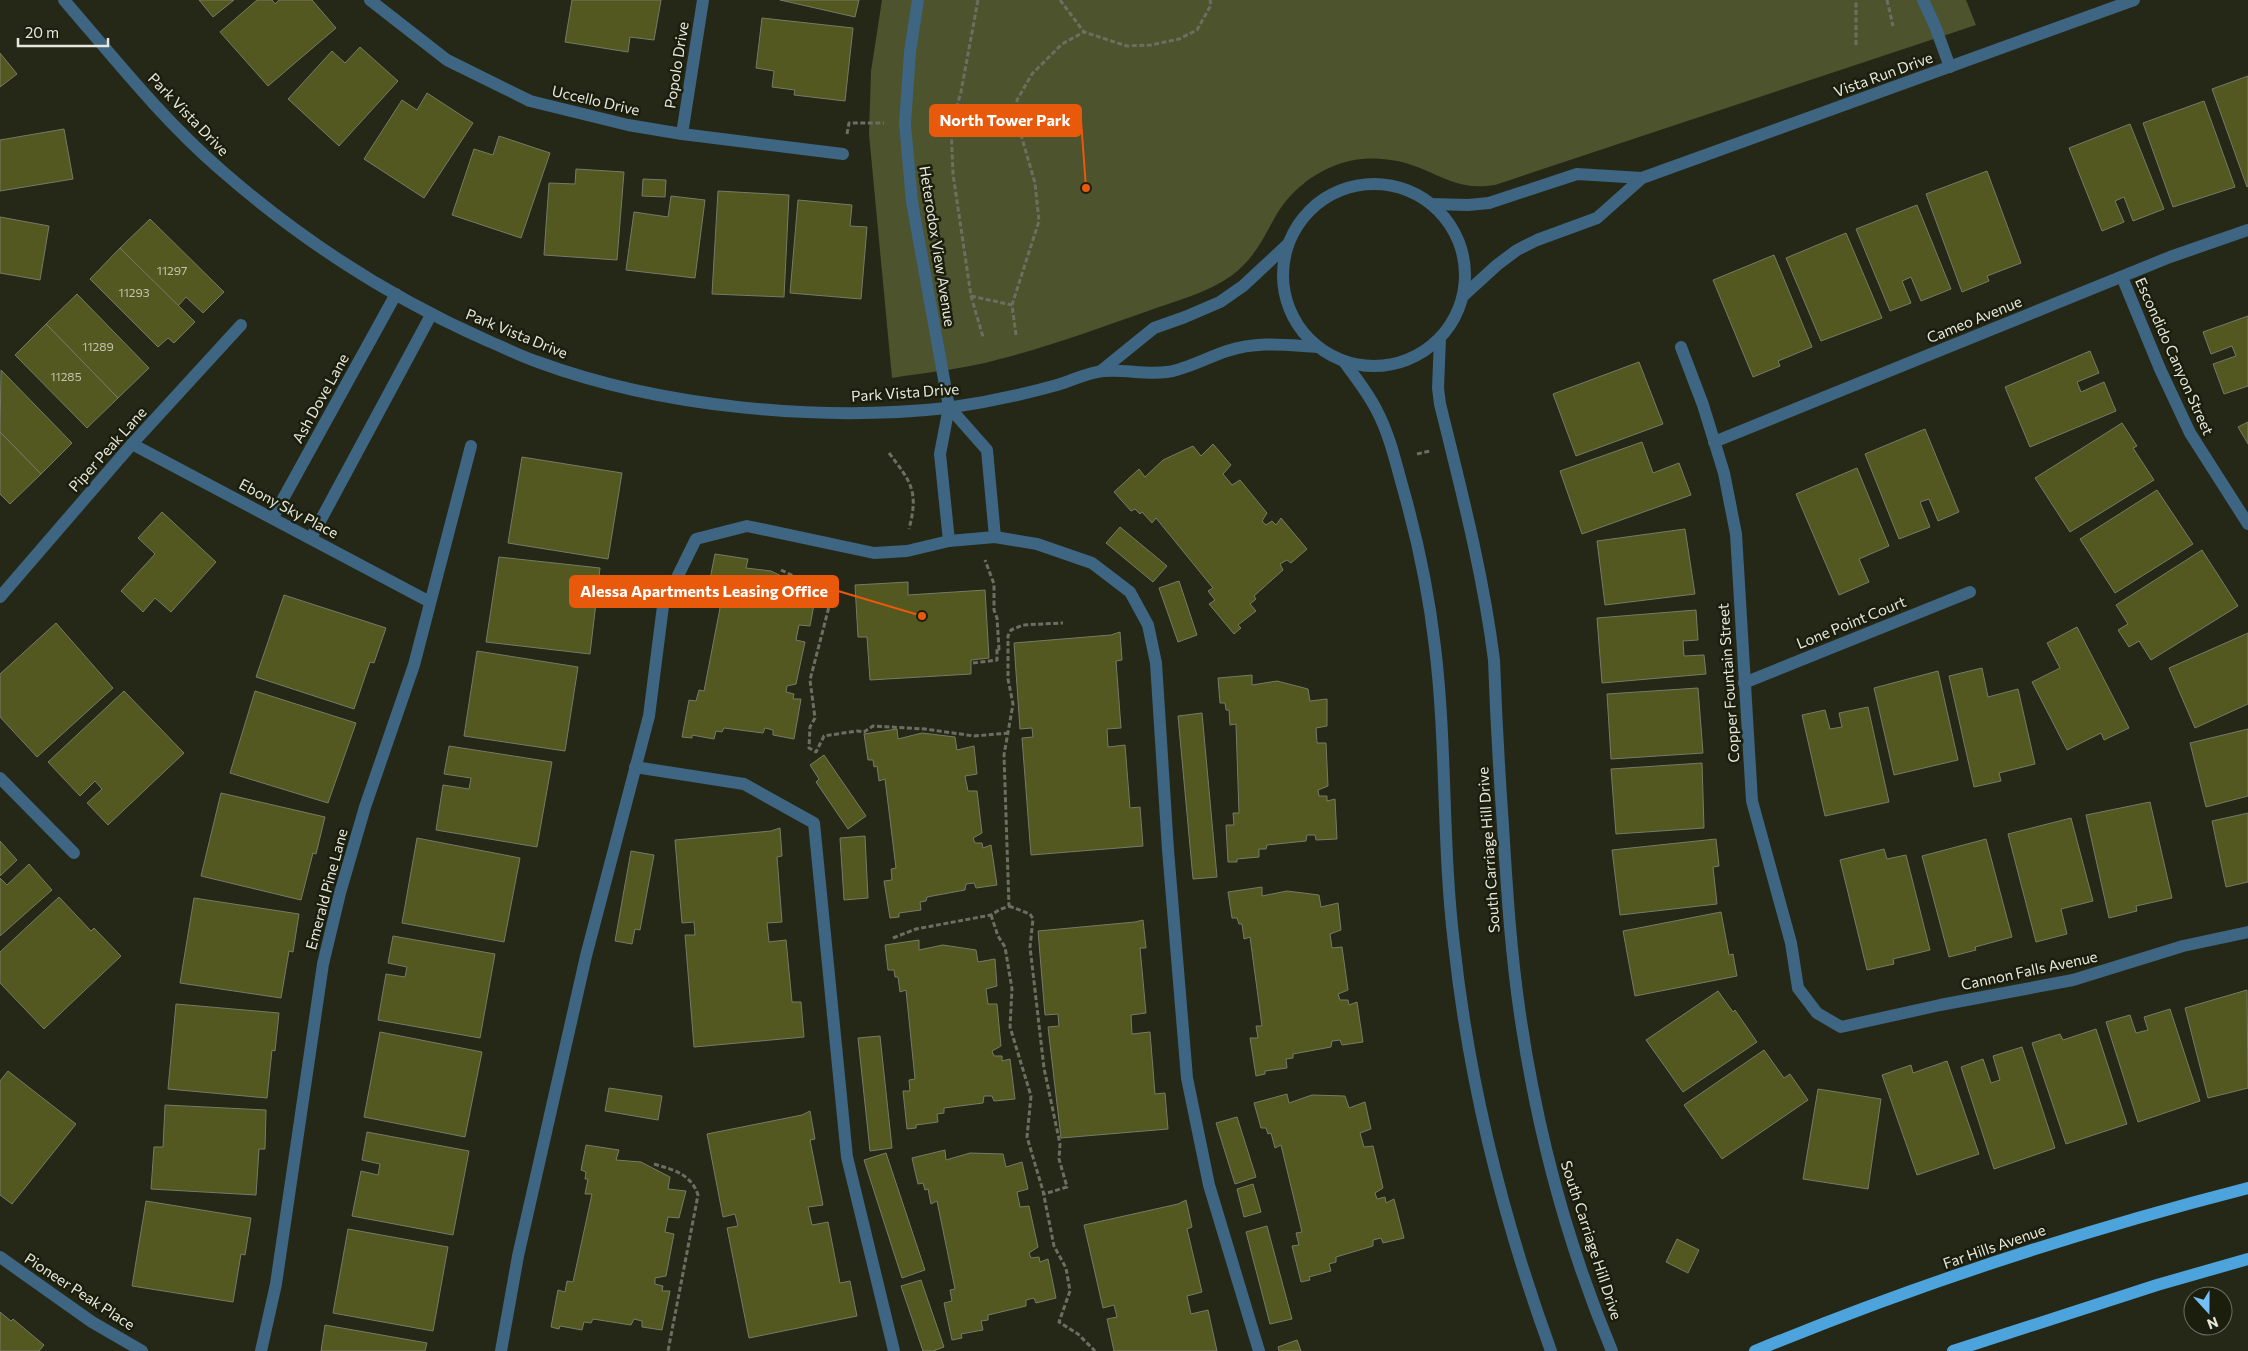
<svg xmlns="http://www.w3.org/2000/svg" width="2248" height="1351" viewBox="0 0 2248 1351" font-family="Commissioner,sans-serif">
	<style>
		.green { fill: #4d532d }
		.building { fill: #52581f; stroke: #777a66 }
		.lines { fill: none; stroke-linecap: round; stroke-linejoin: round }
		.path { stroke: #6c6f60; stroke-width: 3; stroke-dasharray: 5 2.5; stroke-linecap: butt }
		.minor { stroke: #3e6581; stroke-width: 12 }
		.major { stroke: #4da4dd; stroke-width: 12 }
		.labels { text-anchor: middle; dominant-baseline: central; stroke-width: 5; stroke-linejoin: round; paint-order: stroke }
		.number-label { font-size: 12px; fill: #c1c4ae }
		.street-label { font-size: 15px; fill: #e6e8dd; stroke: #1c1e0d }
		.leader { fill: none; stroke: #e8590c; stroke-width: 2 }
		.callout-dot { fill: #e8590c; stroke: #1c1e0d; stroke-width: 2 }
		.callout { fill: #e8590c; stroke: #e8590c; stroke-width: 2 }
		.callout-label { font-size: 16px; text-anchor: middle; font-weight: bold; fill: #fff }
	</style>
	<rect width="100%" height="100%" fill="#252817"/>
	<path class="green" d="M882 0H1966L1976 25 1495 185C1463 190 1448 180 1420 168 1396 158 1367 155 1342 163 1313 172 1288 193 1274 219 1262 241 1252 261 1231 276 1207 293 1175 301 1148 311 1099 328 1051 346 1000 359 966 369 928 372 892 378L869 134 871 71Z"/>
	<g class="building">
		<path d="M199 0H234L213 17Z"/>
		<path d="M257 0H272L275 4 279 0H312L336 28 268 86 220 32Z"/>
		<path d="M572 0H661L654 40 630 37 628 52 565 42Z"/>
		<path d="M780 0H859L855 17Z"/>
		<path d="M762 18 853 28 845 101 794 95 795 90 772 87 774 71 756 68Z"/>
		<path d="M360 47 398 81 339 146 288 99 332 51 345 63Z"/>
		<path d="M0 53 17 74 0 87Z"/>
		<path d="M2248 76V186L2247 187 2212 89Z"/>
		<path d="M427 93 473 123 424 198 364 159 402 100 417 110Z"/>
		<path d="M2204 101 2235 187 2173 207 2143 123Z"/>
		<path d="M2130 124 2164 209 2133 221 2124 197 2115 201 2124 222 2102 231 2069 148Z"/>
		<path d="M64 129 73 179 0 191V140Z"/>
		<path d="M499 136 550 153 521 238 452 215 474 149 493 155Z"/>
		<path d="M576 169 624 172 617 260 544 255 549 183 575 184Z"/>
		<path d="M1987 171 2021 263 1987 276 1989 281 1962 292 1926 194Z"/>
		<path d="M643 179 666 180 665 197 642 196Z"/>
		<path d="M718 191 789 195 784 297 712 294Z"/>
		<path d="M671 196 705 200 695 278 626 270 634 212 668 217Z"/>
		<path d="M798 200 852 205 850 226 867 227 861 299 790 293Z"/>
		<path d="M1917 205 1951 289 1921 301 1911 277 1902 281 1911 303 1890 311 1856 229Z"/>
		<path d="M0 217 49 226 40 280 0 273Z"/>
		<path d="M150 219 224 292 203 313 186 297 178 306 120 248Z"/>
		<path d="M1846 233 1882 318 1821 341 1786 258Z"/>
		<path d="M120 248 195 322 174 343 168 338 158 347 90 279Z"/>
		<path d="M1774 255 1812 347 1778 361 1780 366 1753 377 1713 280Z"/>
		<path d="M77 294 149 368 118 398 46 324Z"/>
		<path d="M2248 316V386L2224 394 2213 364 2236 356 2232 346 2211 354 2203 332Z"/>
		<path d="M46 324 118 398 87 428 15 355Z"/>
		<path d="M2090 351 2099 373 2077 382 2081 392 2104 382 2116 411 2030 447 2005 387Z"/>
		<path d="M1639 362 1663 424 1576 456 1553 394Z"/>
		<path d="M1 370 72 443 41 474 0 432Z"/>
		<path d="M2248 422V444L2238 427Z"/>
		<path d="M2122 423 2137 446 2133 448 2154 480 2070 532 2035 478Z"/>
		<path d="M1925 429 1959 512 1938 521 1929 499 1920 502 1930 527 1899 539 1865 454Z"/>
		<path d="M0 432 41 474 10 504 0 494Z"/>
		<path d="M1642 442 1653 473 1679 463 1691 495 1582 534 1560 471Z"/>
		<path d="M1213 444 1231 465 1223 474 1232 485 1240 480 1267 513 1262 521 1266 525 1272 521 1276 525 1281 518 1307 549 1291 563 1287 560 1280 564 1283 570 1254 596 1256 599 1250 604 1256 611 1238 625 1241 628 1234 634 1209 604 1215 600 1208 591 1213 588 1156 518 1152 523 1142 512 1140 514 1135 509 1131 511 1114 492 1139 469 1145 477 1163 460 1193 446 1201 456Z"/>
		<path d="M522 457 622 473 608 559 508 543Z"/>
		<path d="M1857 468 1889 546 1859 559 1869 582 1839 595 1796 494Z"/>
		<path d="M2157 490 2193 544 2115 593 2080 539Z"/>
		<path d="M162 512 216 562 171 612 155 598 143 612 121 591 155 554 138 538Z"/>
		<path d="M1120 527 1167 566 1153 582 1106 543Z"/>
		<path d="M1685 529 1695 594 1605 605 1597 541Z"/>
		<path d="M2202 550 2238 606 2151 660 2139 641 2129 647 2118 630 2128 624 2116 605Z"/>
		<path d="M715 554 748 559 746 568 771 571 800 585 798 598 815 599 810 626 799 625 796 640 805 642 796 684 787 686 786 692 794 694 793 699H801L794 739 773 735V730L765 728 763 733 724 728 722 732 716 731 714 739 692 735V738L682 737 689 700 696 701 699 690 704 691 721 603H715L718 588 714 587 716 581 710 579Z"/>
		<path d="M499 557 600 568 590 654 486 642Z"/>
		<path d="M1179 581 1197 635 1178 642 1159 588Z"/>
		<path d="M908 582V595L985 590 989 658 971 660V674L870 680 867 637H858L855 585Z"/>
		<path d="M284 595 386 628 374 663 370 662 354 709 256 677Z"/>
		<path d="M1696 610 1698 640 1683 641 1684 656 1704 655 1706 674 1602 683 1597 618Z"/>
		<path d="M56 623 113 688 37 757 0 717V674Z"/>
		<path d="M2077 627 2129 728 2104 740 2101 733 2067 750 2032 682 2060 668 2047 643Z"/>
		<path d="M1120 632 1122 660 1116 661 1121 728 1107 729 1108 747 1125 745 1130 808 1140 807 1143 846 1031 855 1022 738 1033 737 1032 728 1020 729 1014 643 1111 635Z"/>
		<path d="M2248 633V704L2195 728 2169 668Z"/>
		<path d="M477 651 578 667 565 751 464 736Z"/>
		<path d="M1982 668 1988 697 2018 689 2035 764 1999 773 2001 781 1974 787 1949 676Z"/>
		<path d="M1938 671 1958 760 1894 775 1874 688Z"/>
		<path d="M1252 675V685L1277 681 1308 689 1310 701 1327 699V726L1316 728 1317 743H1326L1328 786 1318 790 1319 796H1327V801L1335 799 1337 839 1316 840 1315 835H1307L1306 841 1267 845 1266 849H1259V857L1237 859V862H1228L1226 825H1234L1233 813H1239L1236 724 1230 725 1229 710H1226L1225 703H1220L1218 678Z"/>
		<path d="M1698 688 1703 753 1611 759 1607 694Z"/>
		<path d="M124 691 184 753 108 825 87 803 102 789 95 781 80 796 48 762Z"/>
		<path d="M255 691 356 723 328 803 230 773Z"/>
		<path d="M1868 707 1889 802 1825 816 1802 715 1825 710 1830 729 1842 727 1839 713Z"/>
		<path d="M1202 713 1217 877 1193 879 1178 716Z"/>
		<path d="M897 729 898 739 922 733 955 737 957 750 974 746 977 774 965 776 968 791H977L982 833 973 838 975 843H982L983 848 991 845 997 885 976 888 974 883 966 884 965 890 927 897 926 901 920 902 921 910 899 913V917L890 918 884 881 892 880 891 869 896 868 885 779 879 781 877 766 874 767 873 760H868L864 734Z"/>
		<path d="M2248 729V796L2206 807 2190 743Z"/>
		<path d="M449 746 552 762 537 847 436 830 443 785 469 789 471 778 444 774Z"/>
		<path d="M824 755 866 816 848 829 816 782 819 779 810 765Z"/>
		<path d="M1702 763 1704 828 1616 834 1611 769Z"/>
		<path d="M221 793 325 817 316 854 313 853 301 900 201 876Z"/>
		<path d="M2150 802 2172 898 2136 906 2137 911 2109 918 2086 815Z"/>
		<path d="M2248 813V882L2226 887 2212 821Z"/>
		<path d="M2071 818 2093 901 2061 909 2067 934 2036 942 2008 834Z"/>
		<path d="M780 828 782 856 777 857 782 922 767 923 769 942 786 940 792 1002H801L804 1037 694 1047 685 935H695L694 922 682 923 675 840 771 831Z"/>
		<path d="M865 836 868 898 844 900 840 838Z"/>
		<path d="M417 838 520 858 504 942 402 923Z"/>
		<path d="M1716 839 1719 866 1713 867 1717 904 1620 915 1612 850Z"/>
		<path d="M1986 839 2012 937 1975 947 1976 950 1949 957 1922 856Z"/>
		<path d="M0 841 17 860 0 876Z"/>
		<path d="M1884 849 1887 859 1906 855 1930 950 1893 959 1894 964 1867 970 1840 860Z"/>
		<path d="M631 851 654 855 640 930 635 929 632 944 615 941Z"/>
		<path d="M29 864 52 890 0 936V878L7 885Z"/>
		<path d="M1262 887V896L1287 891 1319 895 1321 907 1338 903 1341 930 1330 934 1332 948 1342 947 1348 990 1338 994 1340 1000H1348L1349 1005 1357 1002 1363 1042 1342 1045 1340 1040 1332 1041 1331 1047 1293 1054V1058L1286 1059 1287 1068 1265 1071V1074L1256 1076 1250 1038H1258L1256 1026H1262L1250 937 1244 939 1242 924H1239L1237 918H1232L1228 892Z"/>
		<path d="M59 897 91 931 94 928 121 956 44 1029 0 983V952Z"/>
		<path d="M194 898 299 914 293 952 289 951 281 998 180 983Z"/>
		<path d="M1721 912 1729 955 1733 954 1737 976 1635 996 1623 931Z"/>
		<path d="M1143 920 1146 948H1140L1146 1013 1131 1015 1132 1034 1150 1032 1155 1094 1165 1093 1168 1129 1061 1138 1048 1027 1059 1026 1058 1014 1045 1015 1038 931 1135 922Z"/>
		<path d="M393 936 495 954 480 1038 378 1020 386 974 405 977 407 967 388 963Z"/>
		<path d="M919 940V950L943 945 976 950 978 962 995 959 997 986 986 989 988 1004H997L1001 1046 992 1051 994 1056H1002V1061L1010 1059 1015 1099 994 1101 992 1096H984L983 1103 944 1108V1113L937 1114 938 1122 916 1125V1128L907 1129 903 1091H910L909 1080 915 1079 906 990 900 992 898 977H895L894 970H888L885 945Z"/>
		<path d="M2247 990 2248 1088 2208 1098 2185 1008Z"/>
		<path d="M1718 991 1733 1012 1735 1010 1757 1042 1683 1092 1646 1040Z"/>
		<path d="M176 1004 279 1013 275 1051 272 1050 267 1098 168 1089Z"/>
		<path d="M2170 1009 2200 1101 2138 1122 2106 1022 2130 1015 2136 1033 2148 1030 2144 1017Z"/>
		<path d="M2096 1029 2127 1124 2066 1144 2032 1043 2060 1034 2063 1040Z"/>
		<path d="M380 1032 482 1052 465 1137 364 1117Z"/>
		<path d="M880 1036 892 1148 870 1151 858 1038Z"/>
		<path d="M2022 1047 2055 1148 1994 1169 1961 1067 1983 1059 1991 1083 2000 1080 1993 1056Z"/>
		<path d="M1764 1050 1784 1078 1790 1074 1808 1100 1722 1159 1684 1105Z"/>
		<path d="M1947 1061 1979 1154 1917 1175 1882 1075 1911 1065 1913 1073Z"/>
		<path d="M8 1071 76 1124 12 1204 0 1195V1081Z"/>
		<path d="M609 1088 662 1096 658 1120 605 1111Z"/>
		<path d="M1818 1089 1881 1099 1868 1189 1803 1179Z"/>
		<path d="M1287 1094 1289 1103 1312 1095 1345 1096 1349 1108 1365 1102 1371 1129 1360 1133 1364 1147 1373 1146 1383 1188 1375 1193 1377 1199 1385 1197 1386 1203 1394 1199 1404 1238 1383 1243 1381 1238 1373 1240V1246L1336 1257V1262L1329 1264 1331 1271 1309 1277 1310 1280 1301 1282 1292 1246 1299 1245 1296 1233 1302 1232 1281 1145 1275 1148 1271 1133 1268 1134 1266 1128H1261L1254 1103Z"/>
		<path d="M165 1105 266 1110 265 1149H259L256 1195 151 1189 154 1147H163Z"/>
		<path d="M810 1111 815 1139 810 1140 823 1205 808 1207 812 1225 828 1222 840 1283 850 1281 857 1316 749 1338 727 1228 738 1226 735 1214 723 1217 707 1134 802 1115Z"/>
		<path d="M1237 1117 1256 1177 1235 1184 1216 1123Z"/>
		<path d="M367 1132 469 1151 453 1235 352 1216 361 1171 378 1175 380 1164 362 1160Z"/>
		<path d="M586 1145 619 1150 616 1160 641 1162 670 1177 668 1189 686 1191 679 1218 668 1217 665 1232 674 1234 666 1276 655 1278V1284L663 1286 662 1291H670L662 1330 642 1327V1321L634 1319 631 1325 593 1319 591 1323 584 1322 582 1330 560 1326 559 1329 551 1327 558 1290 565 1292 567 1281 573 1282 592 1194H585L588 1179H585L586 1172 581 1170Z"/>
		<path d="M945 1150 946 1160 970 1153 1003 1154 1006 1167 1022 1162 1028 1189 1017 1192 1020 1207 1029 1206 1038 1247 1029 1253 1031 1258 1039 1257 1040 1262 1048 1259 1056 1298 1036 1303 1034 1298 1026 1300V1306L988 1315V1320L981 1321 983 1330 961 1334 962 1338 952 1340 944 1303 952 1301 950 1290 955 1289 937 1201 931 1204 928 1189 925 1190 923 1183 918 1184 912 1158Z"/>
		<path d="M886 1153 925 1270 902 1278 864 1160Z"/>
		<path d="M1253 1184 1261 1212 1244 1217 1237 1189Z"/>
		<path d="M1186 1200 1192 1227 1187 1229 1202 1292 1187 1296 1191 1314 1208 1310 1217 1351H1114L1107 1319 1117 1317 1114 1305 1103 1308 1084 1225 1178 1204Z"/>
		<path d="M146 1201 251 1218 245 1255 241 1254 233 1302 132 1286Z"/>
		<path d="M1267 1226 1292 1319 1270 1324 1246 1232Z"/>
		<path d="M348 1229 448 1247 433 1331 333 1313Z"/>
		<path d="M1677 1239 1699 1250 1688 1273 1666 1262Z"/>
		<path d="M921 1280 944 1347 933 1351H923L901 1286Z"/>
		<path d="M0 1312 11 1321 13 1319 44 1345 39 1351H0Z"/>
		<path d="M325 1325 427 1343 425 1351H321Z"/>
		<path d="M1297 1340 1301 1351H1279L1278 1347Z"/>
	</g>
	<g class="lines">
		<g class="path">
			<path d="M978 0 961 92 951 126 953 174 971 296 983 337"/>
			<path d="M1060 0 1084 32 1127 46 1151 45 1179 39 1197 30 1211 5 1210 0"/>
			<path d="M1887 0 1893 26"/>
			<path d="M1856 45V0"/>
			<path d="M847 134 849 123H884"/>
			<path d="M971 296 1012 305"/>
			<path d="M1016 335 1012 305 1039 221 1035 183 1019 128 1017 100 1032 74 1062 44 1084 32"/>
			<path d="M889 453C911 482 919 491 909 529"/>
			<path d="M1417 454 1430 451"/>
			<path d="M781 570 812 585 831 599 810 680 815 718 810 727 809 748 816 752 824 736 857 731 864 732 873 726 925 729 974 736 1009 733"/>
			<path d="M973 663 997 660V648L999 649 997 618 994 610V584L985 560"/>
			<path d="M1009 906 1030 914 1033 919 1030 947 1044 1068 1060 1144 1059 1159 1067 1187 1044 1194"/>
			<path d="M991 915 998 936 1005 947 1012 989 1010 1027 1031 1096 1027 1137 1043 1191 1054 1246 1066 1268 1070 1291 1059 1322 1078 1334 1095 1351"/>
			<path d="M893 938 916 929 991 915 999 910 1009 906 1004 755 1013 704 1008 679V636L1011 630 1023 625 1063 623"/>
			<path d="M654 1164C674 1170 691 1174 698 1195L668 1351"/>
		</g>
		<g class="minor">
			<path d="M64 0C114 58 163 120 221 170 301 240 389 297 486 340 503 347 520 356 538 362 660 407 817 422 947 408 983 403 1021 395 1057 385 1072 381 1088 372 1104 371 1124 369 1146 375 1167 372 1185 370 1208 357 1227 351 1259 341 1284 345 1317 347"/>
			<path d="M370 0 447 60 530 101 628 125 682 134 843 154"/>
			<path d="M918 0 910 52 905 124 912 202 949 407 940 454 949 541"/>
			<path d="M1923 0 1935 26 1950 67"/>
			<path d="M682 134 703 0"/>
			<circle cx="1374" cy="275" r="91"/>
			<path d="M1431 204 1468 205 1489 203 1577 174 1642 178"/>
			<path d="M2122 277 2160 369 2190 433 2248 524"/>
			<path d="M1463 296 1497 265 1517 250 1537 240 1597 218 1642 178 2134 0"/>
			<path d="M1440 338 1438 388 1440 404C1461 489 1483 573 1494 660 1496 715 1499 770 1503 826 1507 891 1511 956 1521 1021 1538 1134 1568 1246 1612 1351"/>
			<path d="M1681 347 1703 405 1724 473 1736 534 1752 801 1791 943 1798 988 1817 1013 1841 1027 1940 1005 2073 980 2183 946 2248 932"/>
			<path d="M1345 363C1356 378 1368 393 1376 409 1390 435 1396 464 1404 492 1418 542 1429 595 1435 647 1447 746 1442 845 1454 944 1469 1084 1503 1219 1551 1351"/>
			<path d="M1101 371 1154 328 1185 317 1220 302 1243 286 1287 245"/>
			<path d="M949 407 987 450 995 537"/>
			<path d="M1714 442 2170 257 2248 230"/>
			<path d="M132 444 430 602"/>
			<path d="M273 517 396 294"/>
			<path d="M311 538 431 315"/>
			<path d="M0 597 132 444 241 325"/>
			<path d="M1744 683 1970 592"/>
			<path d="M635 767 744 784 814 823 847 1157 894 1351"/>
			<path d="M0 778 74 853"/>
			<path d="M0 1257 92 1322 142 1351"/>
			<path d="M261 1351 276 1284 323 964 340 893 365 807 414 665 471 446"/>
			<path d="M501 1351 518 1256 586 956 649 716 663 606 696 539 747 526 874 553 907 551 949 541 995 537 1037 544 1092 563 1130 592 1148 625 1156 663 1168 850 1187 1078 1209 1185 1259 1351"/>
		</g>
		<g class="major">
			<path d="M1755 1351C1915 1285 2080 1231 2248 1188"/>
			<path d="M1953 1351 2157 1285 2248 1259"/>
		</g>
	</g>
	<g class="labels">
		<g class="number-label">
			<text x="172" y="270">11297</text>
			<text x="134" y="292">11293</text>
			<text x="98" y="346">11289</text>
			<text x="66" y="376">11285</text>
		</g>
		<g class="street-label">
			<text transform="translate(676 65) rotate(-81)">Popolo Drive</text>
			<text transform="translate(1883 74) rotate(-20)">Vista Run Drive</text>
			<text transform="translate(596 100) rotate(13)">Uccello Drive</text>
			<text transform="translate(189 114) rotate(46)">Park Vista Drive</text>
			<text transform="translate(938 246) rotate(81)">Heterodox View Avenue</text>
			<text transform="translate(1974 319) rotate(-22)">Cameo Avenue</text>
			<text transform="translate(517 333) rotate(22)">Park Vista Drive</text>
			<text transform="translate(2175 356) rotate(66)">Escondido Canyon Street</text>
			<text transform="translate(905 392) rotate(-4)">Park Vista Drive</text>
			<text transform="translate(320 398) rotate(-61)">Ash Dove Lane</text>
			<text transform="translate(107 449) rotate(-48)">Piper Peak Lane</text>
			<text transform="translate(289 508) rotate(28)">Ebony Sky Place</text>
			<text transform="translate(1851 622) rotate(-22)">Lone Point Court</text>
			<text transform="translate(1728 683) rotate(-94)">Copper Fountain Street</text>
			<text transform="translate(1488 850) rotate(-94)">South Carriage Hill Drive</text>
			<text transform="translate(326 889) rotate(-75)">Emerald Pine Lane</text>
			<text transform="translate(2029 970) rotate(-12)">Cannon Falls Avenue</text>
			<text transform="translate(1592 1240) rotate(72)">South Carriage Hill Drive</text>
			<text transform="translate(1994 1246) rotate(-19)">Far Hills Avenue</text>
			<text transform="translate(80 1291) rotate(33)">Pioneer Peak Place</text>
		</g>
	</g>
	<path class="leader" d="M1086 188L1081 120M922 616L838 591"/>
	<g class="callout-dot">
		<circle cx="1086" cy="188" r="5"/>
		<circle cx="922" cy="616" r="5"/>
	</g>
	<g class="callout">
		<rect x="930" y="105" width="151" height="31" rx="5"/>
		<rect x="570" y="576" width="268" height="31" rx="5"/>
	</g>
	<g class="callout-label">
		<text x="1005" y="126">North Tower Park</text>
		<text x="704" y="597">Alessa Apartments Leasing Office</text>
	</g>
	<g transform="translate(2208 1311) rotate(159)"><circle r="24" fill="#1c1e0d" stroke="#6d6f60"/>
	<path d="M0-4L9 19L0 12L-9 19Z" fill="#74c0f6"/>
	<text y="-8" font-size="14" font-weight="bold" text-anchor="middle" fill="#e6e8dd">N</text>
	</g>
	<path d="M18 38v8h90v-8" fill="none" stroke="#e6e8dd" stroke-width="2.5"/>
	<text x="25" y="38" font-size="15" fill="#e6e8dd" stroke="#1c1e0d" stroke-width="4" paint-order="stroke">20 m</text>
</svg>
